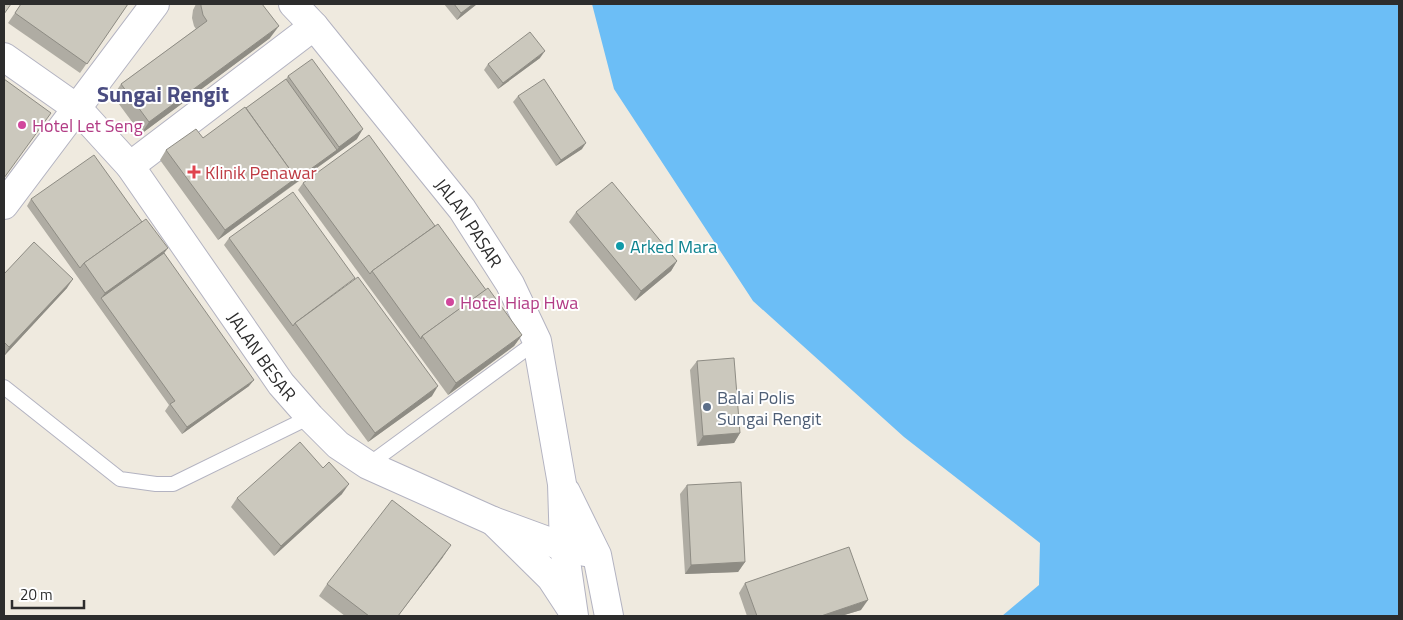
<svg xmlns="http://www.w3.org/2000/svg" width="1403" height="620" viewBox="0 0 1403 620" font-family="'Titillium Web',sans-serif">
	<style>
		.water { fill: #6cbef6 }
		.lines { fill: none; stroke-linecap: round; stroke-linejoin: round }
		.service-casing { stroke: #b3b3c1; stroke-width: 16 }
		.minor-casing { stroke: #b3b3c1; stroke-width: 30 }
		.secondary-casing { stroke: #b3b3c1; stroke-width: 30 }
		.service { stroke: #fff; stroke-width: 14 }
		.minor { stroke: #fff; stroke-width: 28 }
		.secondary { stroke: #fff; stroke-width: 28 }
		.wall { fill: #afaca3 }
		.shaded-wall { fill: #8e8c84 }
		.building { fill: #cbc8bd; stroke: #8e8c84 }
		.hotel-dot { fill: #d1479c; stroke: #fff; stroke-width: 2 }
		.health-dot { fill: #e0444e; stroke: #fff; stroke-width: 2 }
		.culture-dot { fill: #0f9aa8; stroke: #fff; stroke-width: 2 }
		.service-dot { fill: #5c6f8a; stroke: #fff; stroke-width: 2 }
		.labels { text-anchor: middle; dominant-baseline: central; stroke-width: 4; stroke-linejoin: round; paint-order: stroke }
		.hotel-label { font-size: 18px; fill: #b23c85; stroke: #fff; text-anchor: start }
		.health-label { font-size: 18px; fill: #be3a42; stroke: #fff; text-anchor: start }
		.street-label { font-size: 18px; fill: #2d2d2d; stroke: #fff }
		.culture-label { font-size: 18px; fill: #0d838f; stroke: #fff; text-anchor: start }
		.service-label { font-size: 18px; fill: #4e5e75; stroke: #fff; text-anchor: start }
		.district-label { font-size: 22px; font-weight: bold; fill: #4a4c81; stroke: #fff }
	</style>
	<rect width="100%" height="100%" fill="#efeadf"/>
	<path class="water" d="M592 4H1399V616H1002L1039 585 1040 543 904 437 753 301 614 89Z"/>
	<g class="lines">
		<g class="service-casing">
			<g id="service">
				<path d="M4 387 120 479 156 484H173L310 417"/>
				<path d="M368 465 537 341"/>
			</g>
		</g>
		<g class="minor-casing">
			<g id="minor">
				<path id="s1" d="M4 57 78 109 130 166 281 384 310 417 338 445 368 465 493 521 564 547 586 552"/>
				<path d="M130 166 314 26"/>
				<path d="M4 205 155 4"/>
			</g>
		</g>
		<g class="secondary-casing">
			<g id="secondary">
				<path id="s2" d="M293 4 314 26 462 209 510 284 537 341 562 484 564 547 574 616"/>
				<path d="M566 492 597 555 609 616"/>
				<path d="M493 521 551 578 570 607"/>
			</g>
		</g>
		<use href="#service" class="service"/>
		<use href="#minor" class="minor"/>
		<use href="#secondary" class="secondary"/>
	</g>
	<g class="wall">
		<path d="M21 4H128L80 73 8 23Z"/>
		<path d="M196 4H262L270 38 141 134 113 96 121 84 196 29 194 26 192 18 193 10Z"/>
		<path d="M444 4H477L457 20Z"/>
		<path d="M540 58 498 89 484 70 488 64Z"/>
		<path d="M288 76 357 139 218 240 160 160 166 150 203 138 246 108 286 79Z"/>
		<path d="M518 96 582 149 556 166 513 102Z"/>
		<path d="M303 183 435 226 522 335 514 346 448 395 298 190Z"/>
		<path d="M31 199 164 253 249 386 182 434 165 411 169 405 27 206Z"/>
		<path d="M576 212 677 261 671 271 635 301 569 222Z"/>
		<path d="M229 238 432 396 368 442 224 245Z"/>
		<path d="M4 274 67 288 4 356Z"/>
		<path d="M697 361 740 433 734 443 697 446 690 370Z"/>
		<path d="M687 485 745 562 738 572 685 574 680 494Z"/>
		<path d="M342 494 274 556 231 507 237 498Z"/>
		<path d="M443 557 398 616H345L319 596 327 584Z"/>
		<path d="M745 583 861 610 841 616H747L739 593Z"/>
	</g>
	<g class="shaded-wall">
		<path d="M473 4H477L457 20 461 13Z"/>
		<path d="M279 26 270 38 141 134 149 122Z"/>
		<path d="M545 51 540 58 498 89 503 83Z"/>
		<path d="M363 129 357 139 290 187 294 181 337 150 339 147Z"/>
		<path d="M586 143 582 149 556 166 561 160Z"/>
		<path d="M296 178 290 187 218 240 225 230Z"/>
		<path d="M168 248 159 260 101 298 105 293Z"/>
		<path d="M677 261 671 271 635 301 641 291Z"/>
		<path d="M73 279 67 288 4 356 9 347Z"/>
		<path d="M522 335 514 346 448 395 456 383Z"/>
		<path d="M254 380 249 386 182 434 187 427Z"/>
		<path d="M438 386 432 396 368 442 375 433Z"/>
		<path d="M740 433 734 443 697 446 703 436Z"/>
		<path d="M349 484 342 494 274 556 281 546Z"/>
		<path d="M451 545 443 557 398 616Z"/>
		<path d="M745 562 738 572 685 574 691 565Z"/>
		<path d="M868 600 861 610 841 616H821Z"/>
	</g>
	<g class="building">
		<path d="M4 4H11L4 14Z"/>
		<path d="M21 4H128L87 64 15 13Z"/>
		<path d="M201 4H262L279 26 149 122 121 84 207 21 203 15 201 6Z"/>
		<path d="M454 4H473L461 13Z"/>
		<path d="M530 32 545 51 503 83 488 64Z"/>
		<path d="M312 59 363 129 339 147 288 76Z"/>
		<path d="M4 79 51 113 4 178Z"/>
		<path d="M286 79 337 150 294 181 296 178 246 108Z"/>
		<path d="M544 79 586 143 561 160 518 96Z"/>
		<path d="M245 107 296 178 225 230 166 150 196 129 203 138Z"/>
		<path d="M369 135 435 226 372 271 370 274 303 183Z"/>
		<path d="M94 155 142 222 84 263 80 268 31 199Z"/>
		<path d="M612 182 677 261 641 291 576 212Z"/>
		<path d="M293 192 355 278 295 323 293 326 229 238Z"/>
		<path d="M146 219 168 248 105 293 84 263Z"/>
		<path d="M438 224 486 290 422 336 421 339 372 271Z"/>
		<path d="M34 242 73 279 9 347 4 342V274Z"/>
		<path d="M164 253 254 380 187 427 170 404 175 401 101 298Z"/>
		<path d="M358 277 438 386 375 433 295 323Z"/>
		<path d="M488 288 522 335 456 383 422 336Z"/>
		<path d="M734 358 740 433 703 436 697 361Z"/>
		<path d="M300 442 323 468 329 462 349 484 281 546 237 498Z"/>
		<path d="M741 482 745 562 691 565 687 485Z"/>
		<path d="M392 500 451 545 398 616H369L327 584Z"/>
		<path d="M849 547 868 600 821 616H757L745 583Z"/>
	</g>
	<g class="hotel-dot">
		<circle cx="22" cy="125" r="5"/>
		<circle cx="450" cy="302" r="5"/>
	</g>
	<path class="health-dot" d="M191.5 164.5h5v5h5v5h-5v5h-5v-5h-5v-5h5z"/>
	<circle class="culture-dot" cx="620" cy="246" r="5"/>
	<circle class="service-dot" cx="707" cy="407" r="5"/>
	<g class="labels">
		<g class="hotel-label">
			<text x="32" y="125">Hotel Let Seng</text>
			<text x="460" y="302">Hotel Hiap Hwa</text>
		</g>
		<g class="health-label">
			<text x="205" y="172">Klinik Penawar</text>
		</g>
		<g class="street-label">
			<text stroke="none"><textPath href="#s2" startOffset="281">JALAN PASAR</textPath></text>
			<text stroke="none"><textPath href="#s1" startOffset="399">JALAN BESAR</textPath></text>
		</g>
		<g class="culture-label">
			<text x="630" y="246">Arked Mara</text>
		</g>
		<g class="service-label">
			<text x="717" y="397">Balai Polis<tspan x="717" dy="21">Sungai Rengit</tspan></text>
		</g>
		<g class="district-label">
			<text x="163" y="94">Sungai Rengit</text>
		</g>
	</g>
	<rect width="1403" height="620" fill="none" stroke="#2d2d2d" stroke-width="10"/>
	<path d="M12 600v8h72v-8" fill="none" stroke="#2d2d2d" stroke-width="2.5"/>
	<text x="20" y="600" font-size="15" fill="#2d2d2d" stroke="#ffffff" stroke-width="4" paint-order="stroke">20 m</text>
</svg>
